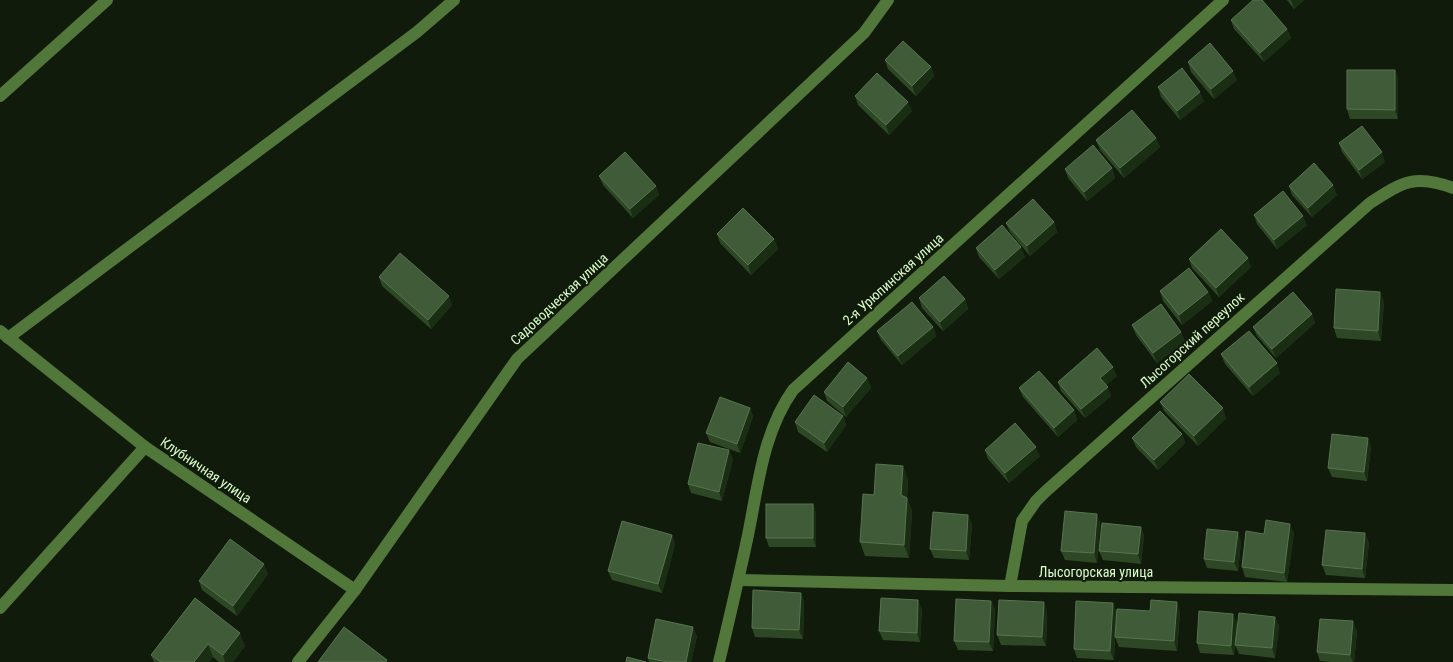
<svg xmlns="http://www.w3.org/2000/svg" width="1453" height="662" viewBox="0 0 1453 662" font-family="'Roboto Condensed',sans-serif">
	<style>
		.lines { fill: none; stroke-linecap: round; stroke-linejoin: round }
		.minor { stroke: #51773a; stroke-width: 12 }
		.wall { fill: #2e4825 }
		.shaded-wall { fill: #1a2e14 }
		.building { fill: #405b37; stroke: #58744e }
		.labels { text-anchor: middle; dominant-baseline: central; stroke-width: 4; stroke-linejoin: round; paint-order: stroke }
		.street-label { font-size: 14px; fill: #d9fcc9; stroke: #101b0c }
	</style>
	<rect width="100%" height="100%" fill="#101b0c"/>
	<g class="lines">
		<g class="minor">
			<path d="M0 96 107 0"/>
			<path d="M0 331 145 447"/>
			<path d="M8 338 417 32 454 0"/>
			<path d="M739 580 1010 586 1453 590"/>
			<path d="M1010 586 1022 521 1036 501 1045 492 1370 203C1401 183 1415 173 1453 188"/>
			<path d="M0 608 145 447 355 590"/>
			<path d="M298 662 355 590 517 359 864 33 888 0"/>
			<path d="M719 662C729 620 739 578 748 535 758 486 763 432 793 390L1223 0"/>
		</g>
	</g>
	<g class="wall">
		<path d="M1287 0H1304L1294 9Z"/>
		<path d="M1231 20 1287 29 1291 38 1264 62 1234 29Z"/>
		<path d="M885 60 931 67 934 76 916 96 888 69Z"/>
		<path d="M1188 62 1237 80 1214 99 1191 72Z"/>
		<path d="M1395 70 1398 79V119H1350L1347 109Z"/>
		<path d="M1158 87 1204 101 1180 120 1161 97Z"/>
		<path d="M855 96 912 111 889 135 858 105Z"/>
		<path d="M1156 138 1160 147 1124 178 1100 150 1096 140Z"/>
		<path d="M1339 143 1385 162 1362 179 1342 152Z"/>
		<path d="M1112 168 1115 178 1087 201 1068 178 1065 169Z"/>
		<path d="M599 176 656 186 659 195 633 218 603 185Z"/>
		<path d="M1289 186 1337 195 1312 217 1292 195Z"/>
		<path d="M1254 215 1307 225 1277 249 1257 224Z"/>
		<path d="M1054 222 1057 232 1030 256 1010 232 1006 223Z"/>
		<path d="M717 234 774 239 778 249 751 275 720 243Z"/>
		<path d="M976 248 1025 257 999 279 979 257Z"/>
		<path d="M1189 259 1251 267 1219 297 1192 268Z"/>
		<path d="M379 277 452 305 431 329 382 286Z"/>
		<path d="M1160 291 1208 292 1212 301 1182 325 1163 301Z"/>
		<path d="M919 298 965 299 968 309 943 331 922 308Z"/>
		<path d="M1384 301 1381 341 1337 338 1334 328Z"/>
		<path d="M1312 314 1315 323 1276 358 1257 336 1253 327Z"/>
		<path d="M1132 325 1181 332 1185 342 1157 363 1136 335Z"/>
		<path d="M933 327 936 336 902 365 881 340 877 331Z"/>
		<path d="M1221 354 1280 373 1253 396 1225 364Z"/>
		<path d="M1117 376 1106 385 1111 396 1085 418 1061 391 1058 382Z"/>
		<path d="M867 378 871 388 846 417 827 401 824 392Z"/>
		<path d="M1019 388 1074 410 1077 420 1058 437 1023 397Z"/>
		<path d="M1160 402 1226 418 1198 446 1164 411Z"/>
		<path d="M750 408 753 417 740 453 710 442 706 433Z"/>
		<path d="M843 416 846 425 827 452 798 432 795 422Z"/>
		<path d="M1182 434 1185 443 1158 470 1136 447 1132 438Z"/>
		<path d="M1371 447 1367 481 1332 477 1328 468Z"/>
		<path d="M985 450 1040 456 1009 483 988 459Z"/>
		<path d="M733 459 722 501 691 493 688 484Z"/>
		<path d="M908 479 907 498 912 511 909 558 865 556 860 542 874 495Z"/>
		<path d="M813 504 816 513V547H769L766 538Z"/>
		<path d="M1097 514 1100 523 1097 563 1065 560 1061 551Z"/>
		<path d="M972 524 969 560 934 558 930 549Z"/>
		<path d="M1141 527 1144 536 1141 564 1103 560 1099 551Z"/>
		<path d="M1294 533 1287 582 1245 577 1242 567 1264 534Z"/>
		<path d="M1365 533 1369 543 1365 578 1326 575 1322 565Z"/>
		<path d="M672 535 675 544 662 593 612 580 608 571Z"/>
		<path d="M1241 542 1238 571 1207 568 1204 559Z"/>
		<path d="M268 574 237 616 202 590 199 581Z"/>
		<path d="M801 593 804 602 803 639 755 637 752 628Z"/>
		<path d="M195 598 245 646 233 662H219L213 657 209 662H154L151 655Z"/>
		<path d="M991 601 995 610 993 651 958 650 954 641Z"/>
		<path d="M1113 603 1116 612 1114 660 1077 658 1074 649Z"/>
		<path d="M922 609 920 642 883 640 879 631Z"/>
		<path d="M1047 611 1046 646 1001 645 997 635Z"/>
		<path d="M1180 611 1177 651 1119 647 1115 637Z"/>
		<path d="M1275 617 1279 626 1275 658 1239 654 1235 645Z"/>
		<path d="M1237 623 1234 655 1200 653 1197 643Z"/>
		<path d="M1357 631 1354 662H1331L1320 661 1317 652Z"/>
		<path d="M697 636 691 662H649L648 658Z"/>
	</g>
	<g class="shaded-wall">
		<path d="M1291 0H1304L1294 9Z"/>
		<path d="M1287 29 1291 38 1264 62 1260 53Z"/>
		<path d="M931 67 934 76 916 96 912 86Z"/>
		<path d="M1395 70 1398 79V119L1395 110Z"/>
		<path d="M1233 71 1237 80 1214 99 1211 89Z"/>
		<path d="M1200 92 1204 101 1180 120 1177 111Z"/>
		<path d="M908 102 912 111 889 135 886 125Z"/>
		<path d="M1156 138 1160 147 1124 178 1120 168Z"/>
		<path d="M1382 152 1385 162 1362 179 1359 170Z"/>
		<path d="M1112 168 1115 178 1087 201 1084 192Z"/>
		<path d="M1333 185 1337 195 1312 217 1308 208Z"/>
		<path d="M656 186 659 195 633 218 630 209Z"/>
		<path d="M1303 216 1307 225 1277 249 1274 240Z"/>
		<path d="M1054 222 1057 232 1030 256 1027 246Z"/>
		<path d="M774 239 778 249 751 275 748 265Z"/>
		<path d="M1021 247 1025 257 999 279 995 270Z"/>
		<path d="M1248 258 1251 267 1219 297 1216 288Z"/>
		<path d="M1208 292 1212 301 1182 325 1179 315Z"/>
		<path d="M1380 292 1384 301 1381 341 1378 331Z"/>
		<path d="M449 296 452 305 431 329 428 320Z"/>
		<path d="M965 299 968 309 943 331 940 322Z"/>
		<path d="M1312 314 1315 323 1276 358 1272 349Z"/>
		<path d="M933 327 936 336 902 365 898 356Z"/>
		<path d="M1181 332 1185 342 1157 363 1153 353Z"/>
		<path d="M1277 363 1280 373 1253 396 1249 387Z"/>
		<path d="M1113 367 1117 376 1104 387 1100 378Z"/>
		<path d="M867 378 871 388 846 417 843 407Z"/>
		<path d="M1108 387 1111 396 1085 418 1081 409Z"/>
		<path d="M750 408 753 417 740 453 737 444Z"/>
		<path d="M1223 408 1226 418 1198 446 1194 436Z"/>
		<path d="M1074 410 1077 420 1058 437 1054 428Z"/>
		<path d="M843 416 846 425 827 452 824 443Z"/>
		<path d="M1182 434 1185 443 1158 470 1154 460Z"/>
		<path d="M1368 438 1371 447 1367 481 1364 472Z"/>
		<path d="M1036 447 1040 456 1009 483 1005 473Z"/>
		<path d="M729 450 733 459 722 501 719 492Z"/>
		<path d="M903 466 908 479 906 509 901 495Z"/>
		<path d="M907 498 912 511 909 558 904 545Z"/>
		<path d="M813 504 816 513V547L813 538Z"/>
		<path d="M1097 514 1100 523 1097 563 1094 553Z"/>
		<path d="M968 515 972 524 969 560 966 551Z"/>
		<path d="M1290 524 1294 533 1287 582 1284 573Z"/>
		<path d="M1141 527 1144 536 1141 564 1138 554Z"/>
		<path d="M1238 532 1241 542 1238 571 1234 562Z"/>
		<path d="M1365 533 1369 543 1365 578 1362 569Z"/>
		<path d="M672 535 675 544 662 593 658 584Z"/>
		<path d="M264 564 268 574 237 616 233 606Z"/>
		<path d="M801 593 804 602 803 639 799 630Z"/>
		<path d="M918 600 922 609 920 642 917 633Z"/>
		<path d="M991 601 995 610 993 651 989 642Z"/>
		<path d="M1044 602 1047 611 1046 646 1042 637Z"/>
		<path d="M1177 602 1180 611 1177 651 1174 641Z"/>
		<path d="M1113 603 1116 612 1114 660 1110 651Z"/>
		<path d="M1233 614 1237 623 1234 655 1231 646Z"/>
		<path d="M1275 617 1279 626 1275 658 1272 648Z"/>
		<path d="M1353 621 1357 631 1354 662H1353L1350 655Z"/>
		<path d="M693 627 697 636 691 662H686Z"/>
		<path d="M240 633 245 646 233 662H225L223 655Z"/>
		<path d="M208 644 213 657 209 662H194Z"/>
	</g>
	<g class="building">
		<path d="M1253 0H1262L1287 29 1260 53 1231 20Z"/>
		<path d="M903 41 931 67 912 86 885 60Z"/>
		<path d="M1210 43 1233 71 1211 89 1188 62Z"/>
		<path d="M1182 68 1200 92 1177 111 1158 87Z"/>
		<path d="M1347 70H1395V110L1347 109Z"/>
		<path d="M877 73 908 102 886 125 855 96Z"/>
		<path d="M1132 110 1156 138 1120 168 1096 140Z"/>
		<path d="M1362 126 1382 152 1359 170 1339 143Z"/>
		<path d="M1093 145 1112 168 1084 192 1065 169Z"/>
		<path d="M625 152 656 186 630 209 599 176Z"/>
		<path d="M1314 163 1333 185 1308 208 1289 186Z"/>
		<path d="M1283 191 1303 216 1274 240 1254 215Z"/>
		<path d="M1033 199 1054 222 1027 246 1006 223Z"/>
		<path d="M743 208 774 239 748 265 717 234Z"/>
		<path d="M1002 225 1021 247 995 270 976 248Z"/>
		<path d="M1221 229 1248 258 1216 288 1189 259Z"/>
		<path d="M400 253 449 296 428 320 379 277Z"/>
		<path d="M1189 268 1208 292 1179 315 1160 291Z"/>
		<path d="M944 276 965 299 940 322 919 298Z"/>
		<path d="M1336 289 1380 292 1378 331 1334 328Z"/>
		<path d="M1293 292 1312 314 1272 349 1253 327Z"/>
		<path d="M912 302 933 327 898 356 877 331Z"/>
		<path d="M1161 304 1181 332 1153 353 1132 325Z"/>
		<path d="M1249 331 1277 363 1249 387 1221 354Z"/>
		<path d="M1097 348 1113 367 1100 378 1108 387 1081 409 1058 382Z"/>
		<path d="M848 362 867 378 843 407 824 392Z"/>
		<path d="M1039 371 1074 410 1054 428 1019 388Z"/>
		<path d="M1189 374 1223 408 1194 436 1160 402Z"/>
		<path d="M814 395 843 416 824 443 795 422Z"/>
		<path d="M720 397 750 408 737 444 706 433Z"/>
		<path d="M1160 411 1182 434 1154 460 1132 438Z"/>
		<path d="M1015 423 1036 447 1005 473 985 450Z"/>
		<path d="M1332 434 1368 438 1364 472 1328 468Z"/>
		<path d="M698 443 729 450 719 492 688 484Z"/>
		<path d="M876 464 903 466 901 495 907 498 904 545 860 542 863 494 874 495Z"/>
		<rect x="766" y="504" width="47" height="34"/>
		<path d="M1065 511 1097 514 1094 553 1061 551Z"/>
		<path d="M933 512 968 515 966 551 930 549Z"/>
		<path d="M1266 520 1290 524 1284 573 1242 567 1246 531 1264 534Z"/>
		<path d="M622 521 672 535 658 584 608 571Z"/>
		<path d="M1102 523 1141 527 1138 554 1099 551Z"/>
		<path d="M1207 529 1238 532 1234 562 1204 559Z"/>
		<path d="M1326 530 1365 533 1362 569 1322 565Z"/>
		<path d="M230 539 264 564 233 606 199 581Z"/>
		<path d="M753 590 801 593 799 630 752 628Z"/>
		<path d="M195 598 240 633 223 655 208 644 194 662H161L151 655Z"/>
		<path d="M881 598 918 600 917 633 879 631Z"/>
		<path d="M956 599 991 601 989 642 954 641Z"/>
		<path d="M999 600 1044 602 1042 637 997 635Z"/>
		<path d="M1151 600 1177 602 1174 641 1115 637 1117 609 1150 611Z"/>
		<path d="M1076 601 1113 603 1110 651 1074 649Z"/>
		<path d="M1199 611 1233 614 1231 646 1197 643Z"/>
		<path d="M1239 613 1275 617 1272 648 1235 645Z"/>
		<path d="M656 619 693 627 686 662H668L648 658Z"/>
		<path d="M1320 619 1353 621 1350 655 1317 652Z"/>
		<path d="M344 627 387 660 386 662H318Z"/>
		<path d="M627 657 646 662H626Z"/>
	</g>
	<g class="labels">
		<g class="street-label">
			<text transform="translate(893 279) rotate(-42)">2-я Урюпинская улица</text>
			<text transform="translate(559 299) rotate(-43)">Садоводческая улица</text>
			<text transform="translate(1192 340) rotate(-42)">Лысогорский переулок</text>
			<text transform="translate(206 470) rotate(34)">Клубничная улица</text>
			<text x="1096" y="572">Лысогорская улица</text>
		</g>
	</g>
</svg>
